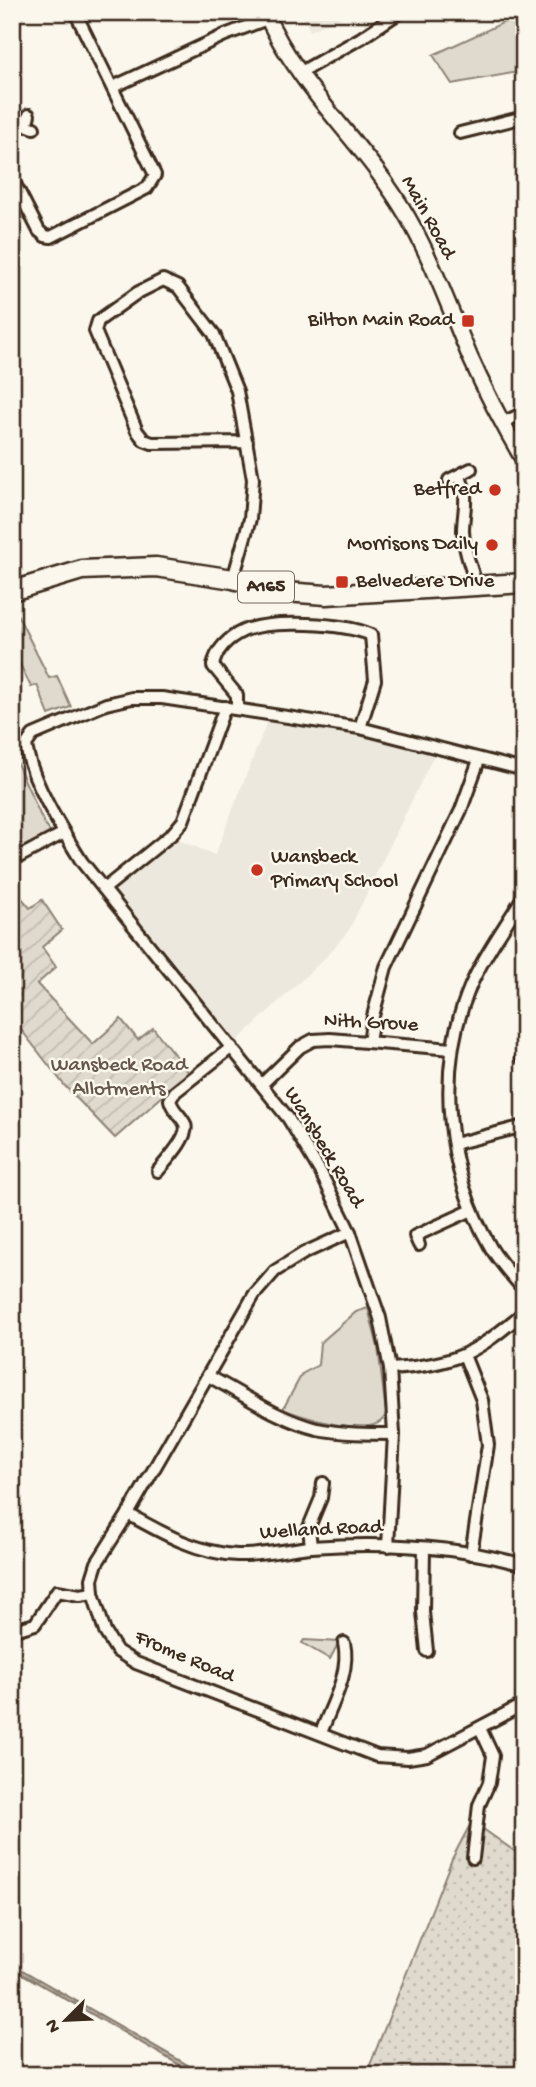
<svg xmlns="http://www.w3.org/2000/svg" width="536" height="2087" viewBox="0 0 536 2087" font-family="'Gochi Hand',sans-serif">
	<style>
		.built { fill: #ede8dd }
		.grass { fill: #dfd9ce; stroke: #8d8276; stroke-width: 2 }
		.park { fill: url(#park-dots); stroke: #8d8276; stroke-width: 2 }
		.garden { fill: url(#garden-furrows); stroke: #8d8276; stroke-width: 2 }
		.water { fill: url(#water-ripples); stroke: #85796d; stroke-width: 2 }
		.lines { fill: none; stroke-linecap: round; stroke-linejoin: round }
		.minor-casing { stroke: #3b2a1e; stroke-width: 16 }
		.secondary-casing { stroke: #3b2a1e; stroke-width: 19 }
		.trunk-casing { stroke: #3b2a1e; stroke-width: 23 }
		.minor { stroke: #fbf7ec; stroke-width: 10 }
		.secondary { stroke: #fbf7ec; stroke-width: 14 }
		.trunk { stroke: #fbf7ec; stroke-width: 18 }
		.poi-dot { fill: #c8321e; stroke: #fbf7ec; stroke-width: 2.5 }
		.labels { text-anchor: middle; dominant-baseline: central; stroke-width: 5; stroke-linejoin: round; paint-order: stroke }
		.shield { fill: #fbf7ec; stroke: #75685c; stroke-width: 2 }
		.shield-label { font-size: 19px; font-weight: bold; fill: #3b2a1e }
		.street-label { font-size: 21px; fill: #3b2a1e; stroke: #fbf7ec }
		.poi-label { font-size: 21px; fill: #3b2a1e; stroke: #fbf7ec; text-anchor: end }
		.park-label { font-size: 21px; fill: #64564a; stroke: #fbf7ec }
	</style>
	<defs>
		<pattern id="park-dots" width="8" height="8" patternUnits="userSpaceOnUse" patternTransform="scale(1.75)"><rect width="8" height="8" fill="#dfd9ce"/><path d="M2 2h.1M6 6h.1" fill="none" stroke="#c0bab0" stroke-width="1.8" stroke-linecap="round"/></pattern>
		<pattern id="garden-furrows" width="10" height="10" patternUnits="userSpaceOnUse" patternTransform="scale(1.75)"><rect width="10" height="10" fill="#dfd9ce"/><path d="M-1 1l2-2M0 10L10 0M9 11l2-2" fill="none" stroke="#c0bab0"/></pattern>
		<pattern id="water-ripples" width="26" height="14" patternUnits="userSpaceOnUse" patternTransform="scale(1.75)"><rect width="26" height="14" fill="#b6aea2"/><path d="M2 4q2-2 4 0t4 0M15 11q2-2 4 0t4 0" fill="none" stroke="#958e83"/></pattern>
	</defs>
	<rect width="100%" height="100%" fill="#fbf7ec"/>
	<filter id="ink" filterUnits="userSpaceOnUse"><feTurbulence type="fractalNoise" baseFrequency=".0143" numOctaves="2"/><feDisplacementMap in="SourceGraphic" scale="14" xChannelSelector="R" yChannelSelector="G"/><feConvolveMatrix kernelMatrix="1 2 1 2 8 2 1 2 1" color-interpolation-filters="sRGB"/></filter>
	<g filter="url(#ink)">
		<g class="built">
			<path d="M301 12H352L310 31Z"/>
			<path d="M267 722 363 736 434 755 349 930 327 956 235 1043 115 894 117 885 176 839 215 855Z"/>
		</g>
		<g class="grass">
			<path d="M524 13V71L452 84 433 55Z"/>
			<path d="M12 604 49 678 57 676 71 707 49 715 37 685 31 687 12 648Z"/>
			<path d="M12 752 42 819 52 835 12 854Z"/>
			<path d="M368 1308 378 1347 386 1413C379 1442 302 1417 283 1409L302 1374 318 1365 320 1343 356 1312Z"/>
			<path d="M304 1640 339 1642 330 1659 302 1643Z"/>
		</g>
		<path class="park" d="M472 1821 524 1858V2075H366L452 1859Z"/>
		<path class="garden" d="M12 886 30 908 42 900 62 930 42 947 56 967 37 984 93 1044 121 1019 138 1040 153 1028 189 1073 115 1138 65 1086 12 1018Z"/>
		<path class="water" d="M12 1964 205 2075H197L12 1968Z"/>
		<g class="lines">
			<g class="minor-casing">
				<g id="minor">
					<path d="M12 15 17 12"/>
					<path d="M299 73 361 38 400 12"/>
					<path d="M113 87 225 35 267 19"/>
					<path d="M29 115 26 125 34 128"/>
					<path d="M12 131 26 125"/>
					<path d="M460 133 524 117"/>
					<path d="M12 178 39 231 45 236 51 237 147 188 155 175 75 12"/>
					<path d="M502 423 524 413"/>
					<path d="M459 476C470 495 463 511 463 531 464 550 471 568 477 586"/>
					<path d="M449 480 471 469"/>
					<path d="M233 579 250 519 253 479 237 391 214 334 178 287 163 280 137 293 98 321 95 331 137 431 144 440 152 443 247 442"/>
					<path d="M237 709V695L213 666C216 650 228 638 243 631 271 619 345 623 371 635L375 680 360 728"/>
					<path d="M12 858H17L64 833"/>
					<path d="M104 889 172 834 183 821 225 707"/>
					<path d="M524 895C506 926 484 954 470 987 435 1070 446 1171 491 1248 500 1263 513 1277 524 1290"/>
					<path d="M369 1042 373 1016 386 967 461 810 479 760"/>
					<path d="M522 1058 524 1057"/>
					<path d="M262 1084 300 1047 313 1040 330 1039 452 1049"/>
					<path d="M454 1144 524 1126"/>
					<path d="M158 1171C166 1161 190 1136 185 1124 181 1115 172 1110 170 1100L175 1092 232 1047"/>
					<path d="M350 1232 304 1253 275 1271 254 1295 128 1514 97 1563 92 1579 93 1593 105 1632 117 1651 136 1663 377 1756 408 1758 427 1755 524 1704"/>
					<path d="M419 1245 415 1236 472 1210"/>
					<path d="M464 1355 482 1400 488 1445 471 1554"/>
					<path d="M390 1369C455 1365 475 1354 524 1312"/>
					<path d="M208 1376C243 1394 279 1420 317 1429 342 1434 368 1434 394 1434"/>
					<path d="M128 1514C162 1533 197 1553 237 1555 262 1556 287 1549 311 1547 381 1542 456 1546 524 1565"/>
					<path d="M388 1546 394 1434 390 1369 380 1318 350 1232 321 1173 288 1118 82 862C62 830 31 781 26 745L33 735 106 704 132 698H162L360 728 524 770"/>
					<path d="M311 1547 309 1527 321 1498 323 1483"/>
					<path d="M424 1548 423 1612 427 1651"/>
					<path d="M18 1629 35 1624 57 1591 80 1595 93 1593"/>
					<path d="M321 1733C331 1705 351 1673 344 1643"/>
					<path d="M473 1858 479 1805 489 1783 493 1756 480 1728"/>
				</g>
			</g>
			<g class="secondary-casing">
				<path id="secondary" d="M265 12C300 92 366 144 407 216 433 261 450 310 470 357 486 393 504 427 524 461"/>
			</g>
			<g class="trunk-casing">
				<path id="trunk" d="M12 591 82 570 156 567 233 579 285 592 326 595 524 583"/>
			</g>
			<use href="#minor" class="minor"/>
			<use href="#secondary" class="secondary"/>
			<use href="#trunk" class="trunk"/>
		</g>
	</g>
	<g class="poi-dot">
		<rect x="461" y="314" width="14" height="14" rx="3.5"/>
		<circle cx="495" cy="490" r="7"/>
		<circle cx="492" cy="545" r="7"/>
		<rect x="335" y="575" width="14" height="14" rx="3.5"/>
		<circle cx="257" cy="870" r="7"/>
	</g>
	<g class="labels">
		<rect class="shield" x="238" y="571.5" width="56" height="31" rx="5"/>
		<g class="shield-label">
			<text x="266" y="587">A165</text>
		</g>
		<g class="street-label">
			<text transform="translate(427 218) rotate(61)">Main Road</text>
			<text transform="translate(371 1024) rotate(3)">Nith Grove</text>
			<text transform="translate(323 1148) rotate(59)">Wansbeck Road</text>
			<text transform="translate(321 1531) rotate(-3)">Welland Road</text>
			<text transform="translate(184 1658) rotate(23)">Frome Road</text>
		</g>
		<g class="poi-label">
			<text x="454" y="321">Bilton Main Road</text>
			<text x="481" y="490">Betfred</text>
			<text x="478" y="545">Morrisons Daily</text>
			<text x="356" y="582" text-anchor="start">Belvedere Drive</text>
			<text x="271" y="858" text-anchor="start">Wansbeck<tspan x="271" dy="24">Primary School</tspan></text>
		</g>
		<g class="park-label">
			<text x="119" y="1066">Wansbeck Road<tspan x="119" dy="24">Allotments</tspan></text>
		</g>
	</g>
	<rect width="536" height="2087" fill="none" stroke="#fbf7ec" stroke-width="42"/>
	<rect x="21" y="21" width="494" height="2045" fill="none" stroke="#3b2a1e" stroke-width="2.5" filter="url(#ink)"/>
	<g transform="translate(66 2020) rotate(246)" stroke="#fbf7ec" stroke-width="5" paint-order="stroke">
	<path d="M0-5L12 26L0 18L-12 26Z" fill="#3b2a1e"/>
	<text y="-10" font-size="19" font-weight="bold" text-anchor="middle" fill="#3b2a1e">N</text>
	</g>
</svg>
